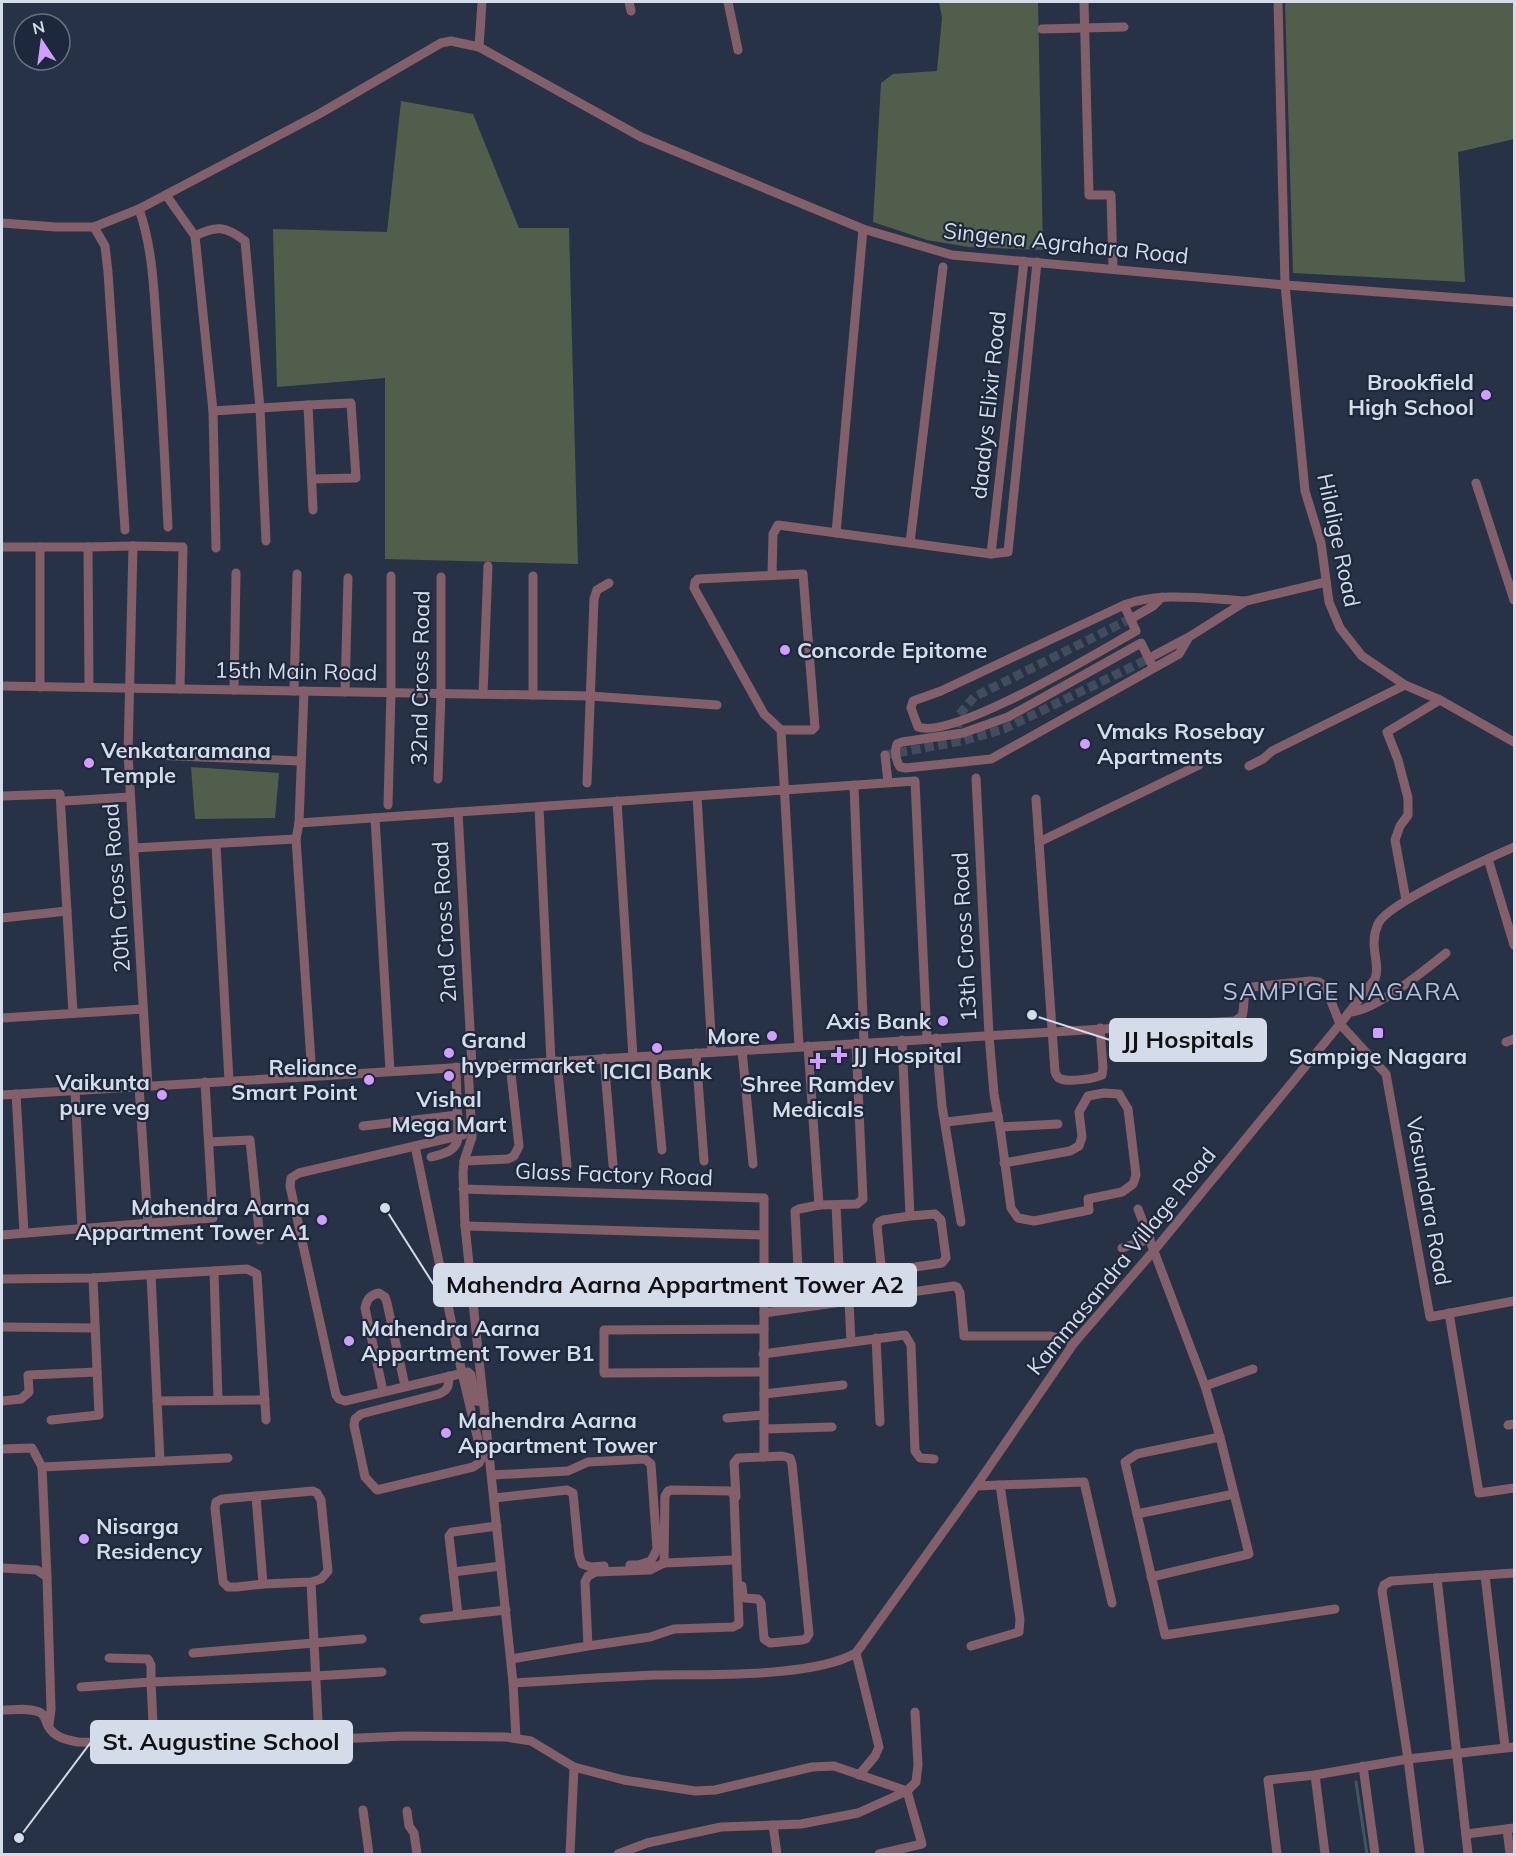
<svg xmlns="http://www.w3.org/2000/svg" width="1516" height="1856" viewBox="0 0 1516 1856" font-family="Mulish,sans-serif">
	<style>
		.green { fill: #525e4c }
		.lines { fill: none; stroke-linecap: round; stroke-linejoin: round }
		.stream { stroke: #40565e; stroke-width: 3 }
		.minor-tunnel { stroke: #424c5e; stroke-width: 9; stroke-dasharray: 9 4.5; stroke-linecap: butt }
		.minor { stroke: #835f6a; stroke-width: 9 }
		.poi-dot { fill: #d19dfe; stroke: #1e283c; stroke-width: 2 }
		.labels { text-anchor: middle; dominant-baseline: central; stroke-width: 4.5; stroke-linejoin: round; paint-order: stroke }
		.street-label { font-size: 22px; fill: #d5dce9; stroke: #1e283c }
		.poi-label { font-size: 22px; font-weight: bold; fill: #d5dce9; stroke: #1e283c; text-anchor: start }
		.neighbourhood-label { font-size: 24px; letter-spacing: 1.5px; fill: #b3c1da; stroke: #1e283c }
		.leader { fill: none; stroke: #d5dce9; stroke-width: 2 }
		.callout-dot { fill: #d5dce9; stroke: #1e283c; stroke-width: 2 }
		.callout { fill: #d5dce9; stroke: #d5dce9; stroke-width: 2 }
		.callout-label { font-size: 24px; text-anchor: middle; font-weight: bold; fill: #111 }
	</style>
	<rect width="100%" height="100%" fill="#283246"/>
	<g class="green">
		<path d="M939 2H1038L1043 250 969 247 927 240 873 222 881 83 893 74 937 71 942 18Z"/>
		<path d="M1285 2H1514V139L1458 152 1465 282 1293 273Z"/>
		<path d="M401 101 473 114 519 228H569L578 564 385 559V378L277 387 273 229 387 232Z"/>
		<path d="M191 767 279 773 275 818 195 819Z"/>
	</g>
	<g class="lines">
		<path class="stream" d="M1356 1782 1367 1854"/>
		<g class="minor-tunnel">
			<path d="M956 741 959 715 974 697 1134 617"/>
			<path d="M885 755 962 741 1004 729 1154 656"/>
		</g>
		<g class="minor">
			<path d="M629 2 631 11"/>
			<path d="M728 2 738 50"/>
			<path d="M1084 2 1089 195H1111L1113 269"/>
			<path d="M1278 2 1285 285 1305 491 1321 543 1329 602 1340 628 1362 656 1405 685 1440 700 1514 742"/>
			<path d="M1042 29 1124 27"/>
			<path d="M479 47 482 2"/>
			<path d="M166 195 195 236 213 411 216 548"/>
			<path d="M139 209C153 249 154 292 157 335 162 399 165 463 168 527"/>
			<path d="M2 223 56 227H94L139 209 319 114 441 43 451 41 479 47 641 137 863 229 952 255 1285 285 1514 302"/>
			<path d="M94 227 105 246 108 272 125 530"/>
			<path d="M195 236C216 225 226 226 245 241L260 408 266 541"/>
			<path d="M308 405 351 403 356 478 312 479"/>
			<path d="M213 411 308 405 313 510"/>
			<path d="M1476 483 1514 600"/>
			<path d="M836 533 863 229"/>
			<path d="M910 543 943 267"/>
			<path d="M2 547H40"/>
			<path d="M991 554 1024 261"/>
			<path d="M772 575 773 534 778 525 991 554 1008 552 1037 262"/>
			<path d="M1124 605 1136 631C1098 652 954 740 918 727L911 708 913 701 941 691 1124 605C1159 591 1207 599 1245 601"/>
			<path d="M1134 617 1153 606 1162 597"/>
			<path d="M1155 655 1187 638"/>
			<path d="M1153 667 1141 643 1008 717 963 733 902 742 897 744C894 752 896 760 900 767L906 768 991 759 1179 654 1189 637 1246 601 1326 582"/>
			<path d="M2 686 590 696 717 705"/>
			<path d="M40 687V547H88"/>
			<path d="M89 687 88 547 133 546"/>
			<path d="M234 690 236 573"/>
			<path d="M294 691 297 574"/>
			<path d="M304 691 299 823 296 839 312 1076"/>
			<path d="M345 692 348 578"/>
			<path d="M483 694 488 566"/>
			<path d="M533 695V576"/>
			<path d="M781 730H812L815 727 803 574 698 579 695 582 694 588 764 714 781 730 799 1046"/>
			<path d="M128 754 300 761"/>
			<path d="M885 755 888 782"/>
			<path d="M1249 766 1263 759 1272 751 1405 685"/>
			<path d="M976 778 989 1035 994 1094 1000 1127 1011 1208 1018 1218 1034 1221 1089 1210 1088 1199 1122 1192 1133 1184 1136 1175 1128 1109 1119 1094 1104 1093 1088 1096 1079 1112 1082 1137 1079 1146 1070 1151 1004 1163"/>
			<path d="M438 779 441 693V577"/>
			<path d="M587 783 594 599 597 590 609 583"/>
			<path d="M854 785 864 1043"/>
			<path d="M2 796 60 794 73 1013"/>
			<path d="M697 796 712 1052"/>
			<path d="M1036 799 1055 1072C1057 1076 1057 1078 1061 1079 1069 1082 1094 1079 1102 1075L1103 1068 1100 1028"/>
			<path d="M65 801 130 797"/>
			<path d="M617 801 633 1057"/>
			<path d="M388 805 391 692V576"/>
			<path d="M539 807 551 1062"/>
			<path d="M458 812 472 1066"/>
			<path d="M375 818 390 1071"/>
			<path d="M299 823 915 781 927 1039"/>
			<path d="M1039 842 1199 765"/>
			<path d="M216 845 229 1081"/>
			<path d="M134 848 296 839"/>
			<path d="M1488 859 1514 945"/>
			<path d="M1406 900 1395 840 1400 826 1408 815V798L1398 760 1387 732 1440 700"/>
			<path d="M2 918 67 911"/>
			<path d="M1351 1012C1376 1010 1425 970 1446 953"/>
			<path d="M2 1018 143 1009"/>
			<path d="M936 1038 942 1106 961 1222"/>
			<path d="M902 1040 910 1216 935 1214 941 1220 946 1258 942 1263 889 1271 881 1265 877 1226 879 1222 883 1220 910 1216"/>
			<path d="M1506 1042 1514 1039"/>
			<path d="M742 1050 753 1164"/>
			<path d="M696 1053 704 1161"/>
			<path d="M653 1055 662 1150"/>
			<path d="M604 1058 613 1165"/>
			<path d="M557 1061 567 1166"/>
			<path d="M456 1067 458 1136 299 1173 291 1178 290 1186 336 1395 339 1399 345 1401 468 1372 471 1375 476 1401 484 1402"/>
			<path d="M468 1067 472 1137 464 1161 463 1173 465 1226 513 1683 516 1738"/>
			<path d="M139 1086 148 1223"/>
			<path d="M148 1086 128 754 133 546 183 547 180 689"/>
			<path d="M75 1090 82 1229"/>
			<path d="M16 1094 24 1233"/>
			<path d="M2 1095 1235 1021 1242 1016C1246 1004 1240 994 1252 987L1310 981 1319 982 1325 986 1340 1024 1375 979C1381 962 1368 947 1378 924 1387 903 1489 858 1514 847"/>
			<path d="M946 1122 998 1116"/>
			<path d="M363 1126 458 1115"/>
			<path d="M1000 1127 1058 1124"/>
			<path d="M209 1142 250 1140 260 1240"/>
			<path d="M415 1146 462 1373 482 1457 479 1463 473 1467 377 1490 365 1477 354 1425 355 1419 361 1414 439 1394C448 1390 449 1386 449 1376"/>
			<path d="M431 1157C443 1154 458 1151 458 1136L463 1135"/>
			<path d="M464 1161 508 1159 514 1156 519 1146 510 1064"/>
			<path d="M463 1189 764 1198V1313"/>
			<path d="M819 1205 857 1204 863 1199 856 1043"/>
			<path d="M836 1205 839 1267"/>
			<path d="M1138 1209 1205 1386 1220 1437 1249 1554 1151 1577"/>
			<path d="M465 1226 763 1235"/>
			<path d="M2 1235 213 1218 205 1082"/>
			<path d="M1122 1248 1150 1239"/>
			<path d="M798 1268 795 1211 799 1209 819 1205 808 1046"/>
			<path d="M214 1271 218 1400"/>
			<path d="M151 1275 160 1461"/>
			<path d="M2 1279 93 1278 247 1269 257 1274 266 1420"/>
			<path d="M849 1301 851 1342"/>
			<path d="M1449 1313 1479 1493 1514 1488"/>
			<path d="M3 1327 95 1328"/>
			<path d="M764 1329V1429L832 1427"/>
			<path d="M876 1338 880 1422"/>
			<path d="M763 1354 905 1335 911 1345 915 1451 920 1458 934 1459"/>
			<path d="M763 1372 604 1373V1330L764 1329V1313L954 1286 957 1287 960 1293 964 1336H1051L1074 1343"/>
			<path d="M1205 1386 1253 1369"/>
			<path d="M383 1391 365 1308C367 1299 370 1295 379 1293L385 1297 387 1303 405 1386"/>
			<path d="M764 1394 843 1385"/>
			<path d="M2 1401 21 1399 29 1392 28 1375 97 1372"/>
			<path d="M157 1401 265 1400"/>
			<path d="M727 1418 764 1415"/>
			<path d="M51 1420 99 1415 93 1278"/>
			<path d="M1508 1425 1514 1424"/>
			<path d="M1220 1437 1137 1454 1125 1462 1165 1635 1335 1609"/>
			<path d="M2 1449 32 1448 42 1467 47 1577"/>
			<path d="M42 1467 228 1458"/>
			<path d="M492 1475 568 1471 588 1462 645 1459 651 1464 657 1549 651 1561 638 1565H630"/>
			<path d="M976 1486 1000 1485"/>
			<path d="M256 1496 263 1584"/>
			<path d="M736 1497 734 1463 738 1458 764 1457"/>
			<path d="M494 1498 567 1490 573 1493 579 1555 582 1564 591 1567 604 1566"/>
			<path d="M1137 1514 1234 1494"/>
			<path d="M664 1563 735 1560"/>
			<path d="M2 1568 37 1570 47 1577 51 1709 49 1725"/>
			<path d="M453 1572 501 1566"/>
			<path d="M1485 1575 1505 1747"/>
			<path d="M311 1582 321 1579 328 1571 321 1500 317 1493 313 1491 222 1499 216 1502 215 1508 223 1582 228 1587H237L263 1584 311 1582 319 1741"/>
			<path d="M742 1586 743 1596 745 1598 758 1599 761 1603 764 1639 770 1643 802 1640 806 1639 809 1634 792 1464 790 1458 782 1456 764 1457V1429"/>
			<path d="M458 1615 449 1536 452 1532 497 1526"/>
			<path d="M424 1619 506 1610"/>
			<path d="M971 1646 1019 1632 1020 1619 1000 1485 1084 1482 1112 1603"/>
			<path d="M193 1653 362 1639"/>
			<path d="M856 1653 879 1747 875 1756 859 1775"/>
			<path d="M511 1659 588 1646 585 1582 588 1576 596 1572 650 1570 664 1563 665 1496 668 1491 671 1490 731 1491 734 1496 739 1624 733 1627 674 1629 650 1637 588 1646"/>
			<path d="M513 1683C561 1680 608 1677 656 1675 708 1674 812 1678 856 1653L976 1486 1074 1343 1157 1247 1340 1024 1386 1074 1430 1317 1514 1301"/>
			<path d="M81 1687 151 1682V1665L148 1659 109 1658"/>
			<path d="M2 1710C13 1710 31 1707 41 1713 45 1716 46 1722 48 1726 54 1737 66 1740 78 1742L199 1745 405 1736 506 1737 531 1741 574 1767 624 1780 695 1791 715 1790 812 1767 834 1766 907 1791"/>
			<path d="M154 1744 151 1682 315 1676 382 1672"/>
			<path d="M1363 1766 1375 1854"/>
			<path d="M1315 1775 1325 1854"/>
			<path d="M363 1810 369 1854"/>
			<path d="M407 1811 409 1826 414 1833 417 1854"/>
			<path d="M773 1825 777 1854"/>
			<path d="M1507 1829 1510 1854"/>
			<path d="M1466 1834 1514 1828"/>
			<path d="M570 1854 574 1767"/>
			<path d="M618 1854 647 1843 721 1827 801 1824 858 1813 907 1791 916 1782 918 1765 915 1712"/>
			<path d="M879 1854 922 1844 907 1791"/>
			<path d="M1277 1854 1268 1780 1315 1775 1408 1759 1514 1747"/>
			<path d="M1420 1854 1408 1759 1382 1591 1384 1585 1391 1581 1437 1578"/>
			<path d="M1468 1854 1437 1578 1514 1573"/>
		</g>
	</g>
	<g class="poi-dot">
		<circle cx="1486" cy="395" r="6"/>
		<circle cx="785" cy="650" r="6"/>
		<circle cx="1085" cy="744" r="6"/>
		<circle cx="89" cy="763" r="6"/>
		<circle cx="943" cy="1021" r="6"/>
		<rect x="1372" y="1027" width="12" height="12" rx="3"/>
		<circle cx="772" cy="1036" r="6"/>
		<circle cx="657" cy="1048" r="6"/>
		<circle cx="449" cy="1053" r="6"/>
		<path d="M836 1046h6v6h6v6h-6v6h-6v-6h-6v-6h6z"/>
		<path d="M815 1052h6v6h6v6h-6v6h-6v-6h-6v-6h6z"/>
		<circle cx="449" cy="1076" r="6"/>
		<circle cx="369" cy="1080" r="6"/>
		<circle cx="162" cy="1095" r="6"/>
		<circle cx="322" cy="1220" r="6"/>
		<circle cx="349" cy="1341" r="6"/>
		<circle cx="446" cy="1433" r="6"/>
		<circle cx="84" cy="1539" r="6"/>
	</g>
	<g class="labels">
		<g class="street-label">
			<text transform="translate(1066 243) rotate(6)">Singena Agrahara Road</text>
			<text transform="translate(988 405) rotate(-84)">daadys Elixir Road</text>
			<text transform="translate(1339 540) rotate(78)">Hilalige Road</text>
			<text transform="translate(296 671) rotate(1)">15th Main Road</text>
			<text transform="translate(420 678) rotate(-89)">32nd Cross Road</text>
			<text transform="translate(116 888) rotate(-94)">20th Cross Road</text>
			<text transform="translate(444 922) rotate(-93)">2nd Cross Road</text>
			<text transform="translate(964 937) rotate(-93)">13th Cross Road</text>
			<text transform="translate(614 1174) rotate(2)">Glass Factory Road</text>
			<text transform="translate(1429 1201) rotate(80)">Vasundara Road</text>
			<text transform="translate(1121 1261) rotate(-51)">Kammasandra Village Road</text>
		</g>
		<g class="poi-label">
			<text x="1474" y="382" text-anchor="end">Brookfield<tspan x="1474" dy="25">High School</tspan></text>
			<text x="797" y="650">Concorde Epitome</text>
			<text x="1097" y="731">Vmaks Rosebay<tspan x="1097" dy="25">Apartments</tspan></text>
			<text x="101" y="750">Venkataramana<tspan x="101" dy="25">Temple</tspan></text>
			<text x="931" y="1021" text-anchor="end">Axis Bank</text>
			<text x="760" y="1036" text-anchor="end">More</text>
			<text x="461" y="1040">Grand<tspan x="461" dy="25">hypermarket</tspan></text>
			<text x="852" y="1055">JJ Hospital</text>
			<text x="1378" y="1056" text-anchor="middle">Sampige Nagara</text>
			<text x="357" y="1067" text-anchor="end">Reliance<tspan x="357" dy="25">Smart Point</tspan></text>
			<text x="657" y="1071" text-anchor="middle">ICICI Bank</text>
			<text x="150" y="1082" text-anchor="end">Vaikunta<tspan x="150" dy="25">pure veg</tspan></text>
			<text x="818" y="1084" text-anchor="middle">Shree Ramdev<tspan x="818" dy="25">Medicals</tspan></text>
			<text x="449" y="1099" text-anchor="middle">Vishal<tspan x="449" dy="25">Mega Mart</tspan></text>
			<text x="310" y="1207" text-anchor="end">Mahendra Aarna<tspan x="310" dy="25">Appartment Tower A1</tspan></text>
			<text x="361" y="1328">Mahendra Aarna<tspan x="361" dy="25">Appartment Tower B1</tspan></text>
			<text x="458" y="1420">Mahendra Aarna<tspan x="458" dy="25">Appartment Tower</tspan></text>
			<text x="96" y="1526">Nisarga<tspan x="96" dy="25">Residency</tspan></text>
		</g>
		<g class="neighbourhood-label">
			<text x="1342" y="991">SAMPIGE NAGARA</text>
		</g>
	</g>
	<path class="leader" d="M1032 1015L1110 1040M385 1208L434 1285M19 1838L91 1742"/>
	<g class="callout-dot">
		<circle cx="1032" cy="1015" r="6"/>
		<circle cx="385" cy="1208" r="6"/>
		<circle cx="19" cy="1838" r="6"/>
	</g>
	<g class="callout">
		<rect x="1110" y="1019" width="156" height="42" rx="6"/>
		<rect x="434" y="1264" width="482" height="42" rx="6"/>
		<rect x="91" y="1721" width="261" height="42" rx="6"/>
	</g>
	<g class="callout-label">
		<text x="1188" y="1048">JJ Hospitals</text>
		<text x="675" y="1293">Mahendra Aarna Appartment Tower A2</text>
		<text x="221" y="1750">St. Augustine School</text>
	</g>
	<rect width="1516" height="1856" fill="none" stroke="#d5dce9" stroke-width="6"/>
	<g transform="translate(42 42) rotate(347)"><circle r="28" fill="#1e283c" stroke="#677081" stroke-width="1.5"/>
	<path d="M0-4.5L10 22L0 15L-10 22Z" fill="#d19dfe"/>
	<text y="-9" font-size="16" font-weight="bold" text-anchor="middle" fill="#d5dce9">N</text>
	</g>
</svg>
